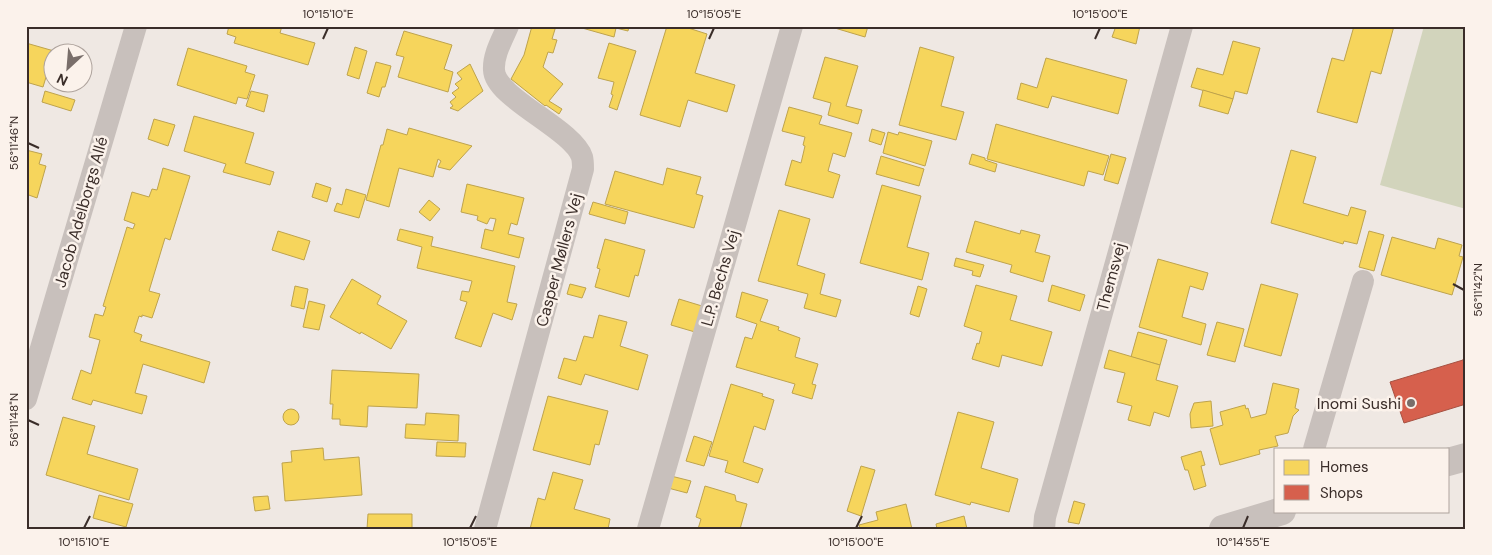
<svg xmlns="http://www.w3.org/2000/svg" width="1492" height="555" viewBox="0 0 1492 555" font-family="'DM Sans',sans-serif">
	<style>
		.green { fill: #d2d4bc }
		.homes { fill: #f6d55c; stroke: #bea34d }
		.shops { fill: #d6604d; stroke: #a75142 }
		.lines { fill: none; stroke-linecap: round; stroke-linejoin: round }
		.minor { stroke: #c8c0bc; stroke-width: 22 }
		.tertiary { stroke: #c8c0bc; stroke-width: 28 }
		.ticks { fill: none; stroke: #3a2d29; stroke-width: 2 }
		.poi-dot { fill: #796e6a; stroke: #fbf2eb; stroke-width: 2 }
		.labels { text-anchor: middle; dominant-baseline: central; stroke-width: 5; stroke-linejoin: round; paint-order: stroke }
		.street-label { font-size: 16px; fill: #3a2d29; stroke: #fbf2eb }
		.poi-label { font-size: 16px; fill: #3a2d29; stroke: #fbf2eb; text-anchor: end }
		.neatline { fill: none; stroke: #3a2d29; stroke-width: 2 }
		.ticks-label { font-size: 12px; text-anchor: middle; fill: #3a2d29 }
	</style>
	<rect width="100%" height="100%" fill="#efe8e3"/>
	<path class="green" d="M1424 26H1466V209L1380 185Z"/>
	<g class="homes">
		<path d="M229 26H282L280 33 315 43 308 65 234 43 236 37 227 34Z"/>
		<path d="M532 26H556L552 39 557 40 553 53 548 52 543 67 563 84 549 101 562 109 559 114 546 105 545 106 511 79 524 55Z"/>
		<path d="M575 26H629L628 31 616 28 614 37Z"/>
		<path d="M667 26H682L707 34 695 73 735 85 727 112 688 100 680 127 640 115Z"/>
		<path d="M828 26H868L865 37Z"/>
		<path d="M1116 26H1140L1136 44 1112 37Z"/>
		<path d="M1354 26H1394L1381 74 1371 71 1357 123 1317 112 1332 58 1344 61Z"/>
		<path d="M404 31 452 45 444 69 453 72 448 92 398 77 404 57 396 55Z"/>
		<path d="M1233 41 1260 48 1247 94 1235 91 1233 99 1191 87 1197 68 1223 75Z"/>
		<path d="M26 43 54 51 43 87 26 82Z"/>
		<path d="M609 43 636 51 617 110 609 107 613 95 611 94 614 82 598 78Z"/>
		<path d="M355 47 367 51 359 79 347 75Z"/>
		<path d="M920 47 954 57 941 106 964 112 956 140 899 125Z"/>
		<path d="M188 48 247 66 245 72 255 75 247 99 238 97 236 104 177 85Z"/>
		<path d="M825 57 858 66 846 106 862 110 858 124 828 115 831 103 813 98Z"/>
		<path d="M1046 58 1127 80 1118 114 1052 96 1048 108 1017 99 1021 83 1037 88Z"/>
		<path d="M376 62 391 66 385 87H382L379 97 367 93Z"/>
		<path d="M470 64 483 91 458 111 450 108 453 106 450 102 456 97 452 93 459 88 455 84 462 79 457 73Z"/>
		<path d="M1203 90 1233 99 1228 114 1199 106Z"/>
		<path d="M45 91 75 100 71 111 42 102Z"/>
		<path d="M251 91 268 95 264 112 246 106Z"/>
		<path d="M789 107 822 116 819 124 852 133 845 157 833 153 828 171 840 175 833 198 785 185 792 160 801 163 805 146 803 145 805 137 782 131Z"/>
		<path d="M194 116 254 133 245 163 274 172 270 185 223 172 226 164 184 151Z"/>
		<path d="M154 119 175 125 168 146 148 139Z"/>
		<path d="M996 124 1109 156 1103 175 1088 171 1084 186 987 159Z"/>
		<path d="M409 128 472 146 450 170 438 167 441 161 438 159 433 177 399 168 389 207 366 200 381 145H383L387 129 407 135Z"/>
		<path d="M872 129 885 133 881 145 869 141Z"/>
		<path d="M888 132 898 135 899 132 932 141 925 166 883 153Z"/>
		<path d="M26 150 42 154 39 164 46 166 37 198 26 194Z"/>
		<path d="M1291 150 1316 157 1303 203 1348 216 1351 207 1366 211 1357 244 1344 241 1343 244 1271 223Z"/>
		<path d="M972 154 985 158V160L997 164 995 172 969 164Z"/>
		<path d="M1111 154 1126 158 1118 184 1104 180Z"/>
		<path d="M881 156 924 169 919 186 876 174Z"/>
		<path d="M163 168 190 176 170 240 165 238 149 291 160 294 152 318 142 315V317L139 316 134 332 142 335 140 341 210 362 204 383 143 364 135 393 147 396 142 414 93 400 91 405 72 399 81 370 91 374 100 340 89 337 95 314 103 316 106 307 103 306 127 227 133 229 135 224 124 220 132 192 149 197 152 189 157 190Z"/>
		<path d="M667 168 701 177 696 194 703 196 694 228 605 204 615 171 663 185Z"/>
		<path d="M316 183 331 188 327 202 312 197Z"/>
		<path d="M467 184 524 198 517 225 511 223 508 234 524 238 519 258 481 248 485 229 493 231 496 219 490 218 487 224 477 220 478 216 461 212Z"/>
		<path d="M882 185 921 196 907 247 929 253 922 280 860 263Z"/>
		<path d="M346 189 366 195 359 218 334 211 337 203 342 205Z"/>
		<path d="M429 200 440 209 430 221 419 212Z"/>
		<path d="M593 202 628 212 625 224 589 214Z"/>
		<path d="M779 210 810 219 797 265 825 274 820 294 841 300 836 317 804 308 808 294 758 281Z"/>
		<path d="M975 221 1020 234 1021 230 1040 235 1035 252 1050 256 1043 282 1010 272 1012 265 966 252Z"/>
		<path d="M400 229 433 237 431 246 515 266 507 302 517 304 512 320 493 313 481 347 455 338 467 302 460 300 462 291 469 292 472 281 417 268 422 247 397 240Z"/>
		<path d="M278 231 310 241 304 260 272 250Z"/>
		<path d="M1369 231 1384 235 1374 271 1359 267Z"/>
		<path d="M1392 237 1435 249 1438 238 1462 245 1459 256 1463 257 1452 295 1381 275Z"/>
		<path d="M605 239 645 250 638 276 635 275 629 297 595 287 600 269 597 268Z"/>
		<path d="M956 258 984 265 980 277 972 275 973 271 954 266Z"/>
		<path d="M1158 259 1208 273 1203 290 1190 286 1182 317 1206 324 1201 345 1139 327Z"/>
		<path d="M352 279 381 296 377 304 407 321 391 349 361 332 360 334 330 317Z"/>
		<path d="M570 284 586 288 582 298 567 294Z"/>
		<path d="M1261 284 1298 294 1281 356 1244 346Z"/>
		<path d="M976 285 1017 296 1010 320 1052 332 1042 366 1002 355 999 367 972 359 977 343 979 344 982 332 964 326Z"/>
		<path d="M1052 285 1085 295 1080 311 1048 301Z"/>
		<path d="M295 286 308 289 304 309 291 306Z"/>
		<path d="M918 286 927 289 919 317 910 314Z"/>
		<path d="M742 292 768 300 760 321 779 327 778 330 800 338 795 357 818 364 812 384 816 385 812 399 792 393 795 384 736 367 745 337 752 339 757 324 736 317Z"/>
		<path d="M679 299 702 306 695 332 671 325Z"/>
		<path d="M309 301 325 305 319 330 303 327Z"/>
		<path d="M599 315 627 322 620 346 648 355 638 390 585 374 581 385 558 378 564 358 576 361 584 336 593 338Z"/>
		<path d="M1217 322 1244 329 1235 362 1207 355Z"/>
		<path d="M1138 332 1167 340 1160 365 1131 357Z"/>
		<path d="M1109 350 1160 365 1156 380 1178 386 1169 417 1154 412 1150 426 1128 420 1132 406 1117 402 1125 373 1104 368Z"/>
		<path d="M332 370 419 374 417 408 368 406 367 427 340 425V419H332L333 404H330Z"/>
		<path d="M1273 383 1299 389 1295 408 1299 410 1293 416 1288 433 1275 436 1278 446 1259 450 1260 454 1220 465 1210 429 1223 425 1220 412 1245 405 1246 409 1248 408 1251 418 1266 414Z"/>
		<path d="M731 384 763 394 762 396 774 400 765 430 754 426 743 462 763 469 758 483 725 472 728 461 709 456Z"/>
		<path d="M548 396 608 411 599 445 595 444 590 465 533 450Z"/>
		<path d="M1211 401 1213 426 1191 428 1190 414 1194 403Z"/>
		<circle cx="291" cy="417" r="8"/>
		<path d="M958 412 994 422 981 468 1018 479 1009 512 971 502 970 505 935 495Z"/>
		<path d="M426 413 459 415 458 441 405 438 406 424 425 425Z"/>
		<path d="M63 417 95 426 87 454 138 469 129 500 46 475Z"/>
		<path d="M694 436 712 442 704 466 686 461Z"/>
		<path d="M437 442 466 443 465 457 436 456Z"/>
		<path d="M323 448 324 460 359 457 362 495 285 501 282 463 292 462 291 451Z"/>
		<path d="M1201 451 1205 465 1201 466 1206 486 1194 490 1188 470H1185L1181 457Z"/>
		<path d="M861 466 875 470 861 516 847 511Z"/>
		<path d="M553 472 583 480 574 509 610 519 608 529H530L538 498 545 500Z"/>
		<path d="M671 476 691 481 687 493 668 488Z"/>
		<path d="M705 486 735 495 736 501 747 504 740 529H698L701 519 696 517Z"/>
		<path d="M99 495 133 504 126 527 93 518Z"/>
		<path d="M268 496 270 509 255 511 253 497Z"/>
		<path d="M1074 501 1085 504 1079 524 1068 522Z"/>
		<path d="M906 504 912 529H860L859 525 878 520 876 512Z"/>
		<path d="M368 514H412V529H367Z"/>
		<path d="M964 516 967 529H937L936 524Z"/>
	</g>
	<path class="shops" d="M1466 352V404L1404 423 1390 382 1463 360Z"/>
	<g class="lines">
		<g class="minor">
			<path d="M26 399 136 26"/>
			<path d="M1314 449 1363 281"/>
			<path d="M485 529 583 169C583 165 583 161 582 157 573 129 495 98 494 70 493 55 502 40 508 26"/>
			<path d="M648 529 792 26"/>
			<path d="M1044 529 1045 517 1182 26"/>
		</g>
		<g class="tertiary">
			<path d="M1448 462 1466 457"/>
			<path d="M1223 529 1282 511"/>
		</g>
	</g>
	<path class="ticks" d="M323 39 328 28M709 39 714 28M1095 39 1100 28M28 143 39 148M1453 284 1464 290M28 420 39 425M84 528 90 516M470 528 476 516M856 528 862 516M1243 528 1248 516"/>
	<circle class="poi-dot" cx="1411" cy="403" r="5"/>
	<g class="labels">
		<g class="street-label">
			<text transform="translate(81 212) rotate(-74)">Jacob Adelborgs Allé</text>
			<text transform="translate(559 260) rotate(-75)">Casper Møllers Vej</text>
			<text transform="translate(1111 277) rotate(-75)">Themsvej</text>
			<text transform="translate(720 278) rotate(-74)">L.P. Bechs Vej</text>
		</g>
		<g class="poi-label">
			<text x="1401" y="403">Inomi Sushi</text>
		</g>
	</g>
	<rect width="1492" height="555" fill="none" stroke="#fbf2eb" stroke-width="55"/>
	<rect x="1274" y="448" width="175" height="65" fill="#fbf2eb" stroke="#aea39d"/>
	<rect x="1284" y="460" width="25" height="15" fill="#f6d55c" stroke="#aea39d"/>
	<text x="1320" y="472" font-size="15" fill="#3a2d29">Homes</text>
	<rect x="1284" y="485" width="25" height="15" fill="#d6604d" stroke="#aea39d"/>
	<text x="1320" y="498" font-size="15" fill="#3a2d29">Shops</text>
	<g transform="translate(68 68) rotate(206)"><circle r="24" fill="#fbf2eb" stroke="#aea39d"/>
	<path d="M0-4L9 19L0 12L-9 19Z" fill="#796e6a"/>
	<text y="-8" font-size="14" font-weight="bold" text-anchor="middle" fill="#3a2d29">N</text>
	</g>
	<rect x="28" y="28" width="1436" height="500" class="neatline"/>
	<g class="ticks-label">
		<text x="328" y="18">10°15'10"E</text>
		<text x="714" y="18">10°15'05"E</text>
		<text x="1100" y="18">10°15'00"E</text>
		<text transform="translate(14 143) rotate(-90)" y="4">56°11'46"N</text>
		<text transform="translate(1478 290) rotate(-90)" y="4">56°11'42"N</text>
		<text transform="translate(14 420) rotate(-90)" y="4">56°11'48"N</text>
		<text x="84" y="546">10°15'10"E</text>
		<text x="470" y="546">10°15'05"E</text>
		<text x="856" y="546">10°15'00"E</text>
		<text x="1243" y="546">10°14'55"E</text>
	</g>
</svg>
